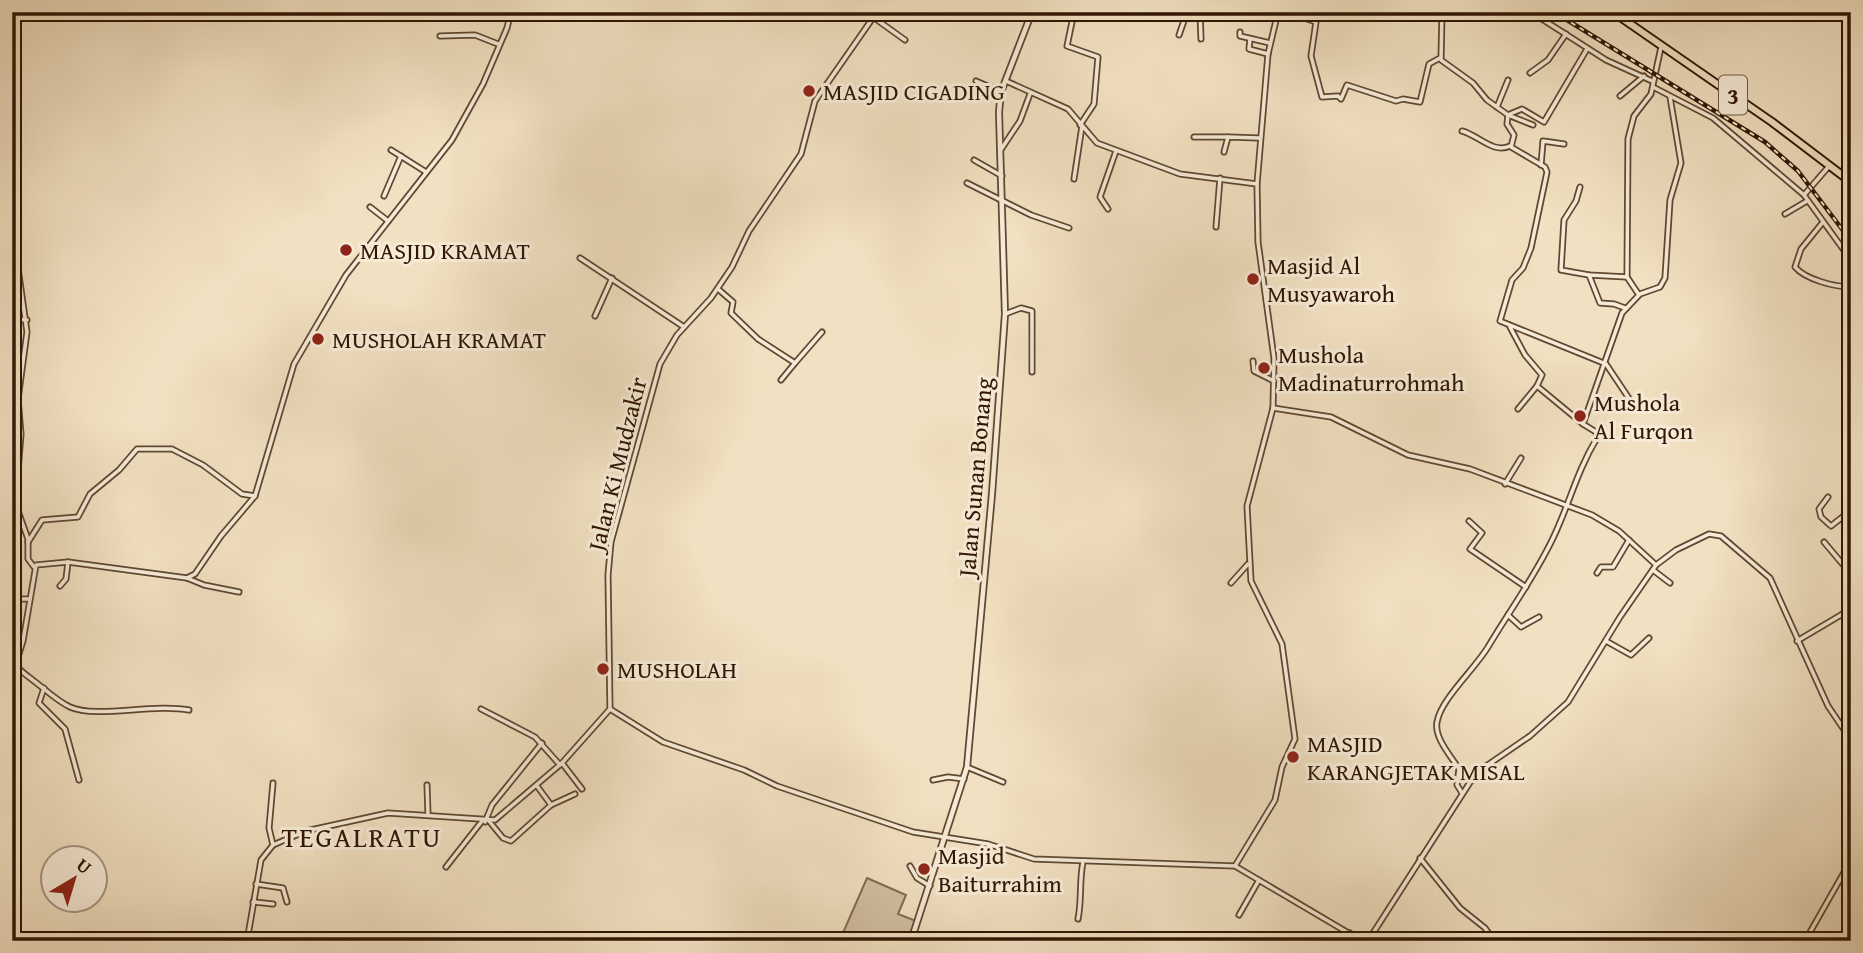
<svg xmlns="http://www.w3.org/2000/svg" width="1863" height="953" viewBox="0 0 1863 953" font-family="'Gentium Book Plus',serif">
	<style>
		.green { fill: #d0bea1; stroke: #806a52; stroke-width: 2 }
		.lines { fill: none; stroke-linecap: round; stroke-linejoin: round }
		.minor-casing { stroke: #604832; stroke-width: 7 }
		.tertiary-casing { stroke: #604832; stroke-width: 8 }
		.trunk-casing { stroke: #301603; stroke-width: 10 }
		.minor { stroke: #f6ebd7; stroke-width: 3.5 }
		.tertiary { stroke: #f6ebd7; stroke-width: 4.5 }
		.trunk { stroke: #f1e0c1; stroke-width: 6 }
		.rail-casing { stroke: #301603; stroke-width: 4.5 }
		.rail { stroke: #f6ebd7; stroke-width: 2; stroke-dasharray: 5; stroke-linecap: butt }
		.poi-dot { fill: #8f2418; stroke: #f6ebd7; stroke-width: 2.5 }
		.labels { text-anchor: middle; dominant-baseline: central; stroke-width: 6; stroke-linejoin: round; paint-order: stroke }
		.shield { fill: #f6ebd7; stroke: #6b5643; stroke-width: 2 }
		.shield-label { font-size: 23px; font-weight: bold; fill: #301603 }
		.poi-label { font-size: 24px; fill: #301603; stroke: #f6ebd7; text-anchor: start }
		.street-label { font-size: 24px; fill: #301603; stroke: #f6ebd7 }
		.quarter-label { font-size: 28px; letter-spacing: 2px; fill: #301603; stroke: #f6ebd7 }
	</style>
	<rect width="100%" height="100%" fill="#f1e0c1"/>
	<filter id="stains"><feTurbulence type="fractalNoise" baseFrequency=".00286" numOctaves="4"/><feColorMatrix values="0 0 0 0 .2 0 0 0 0 .09 0 0 0 0 .02 0 0 0 .5 -.17"/></filter>
	<radialGradient id="worn" r=".72"><stop offset=".6" stop-color="#630" stop-opacity="0"/><stop offset="1" stop-color="#630" stop-opacity=".3"/></radialGradient>
	<path class="green" d="M867 878 906 895 898 914 916 921 907 941H854L842 935Z"/>
	<g class="lines">
		<g class="minor-casing">
			<g id="minor">
				<path d="M859 12 870 21"/>
				<path d="M1200 12 1201 39"/>
				<path d="M1304 12V18L1316 22 1311 56 1322 97 1338 96 1341 99 1347 85 1396 101 1403 99 1420 102 1429 64 1440 58"/>
				<path d="M1442 12 1441 60 1473 83 1487 100 1508 115 1533 125"/>
				<path d="M1531 12 1606 60 1652 81"/>
				<path d="M470 14 471 12"/>
				<path d="M873 17 905 40"/>
				<path d="M1073 17 1067 46 1098 57 1094 104 1080 125"/>
				<path d="M1230 18 1232 12"/>
				<path d="M1240 32V36L1270 43"/>
				<path d="M1179 35 1187 12"/>
				<path d="M440 36 475 35 498 44"/>
				<path d="M1250 39 1249 49 1268 54"/>
				<path d="M1530 73 1548 60 1566 34"/>
				<path d="M976 81 1001 92"/>
				<path d="M1006 81 1068 109 1097 143 1180 174 1257 184"/>
				<path d="M1653 87 1713 118 1804 195 1851 260"/>
				<path d="M1620 96 1644 76"/>
				<path d="M1497 107 1508 80"/>
				<path d="M1510 114 1522 109 1544 122 1587 49"/>
				<path d="M1508 115 1507 124 1514 135 1511 147 1545 167 1547 172 1531 248 1523 268 1512 280 1500 321 1606 364 1632 403"/>
				<path d="M1462 131C1478 135 1493 154 1510 146"/>
				<path d="M1194 137H1228"/>
				<path d="M391 150 426 172"/>
				<path d="M1000 151 1020 121 1030 94"/>
				<path d="M1224 152 1228 137 1259 138"/>
				<path d="M974 160 1002 176"/>
				<path d="M1541 165 1543 141 1564 144"/>
				<path d="M1074 179 1082 126"/>
				<path d="M967 183 1031 215 1069 228"/>
				<path d="M1580 187 1576 201 1564 220 1561 270 1589 275 1627 277"/>
				<path d="M1804 195 1830 165"/>
				<path d="M384 196 401 156"/>
				<path d="M370 207 388 221"/>
				<path d="M1108 209 1100 197 1116 151"/>
				<path d="M1785 214 1807 201"/>
				<path d="M1823 222 1801 249 1795 267C1805 279 1836 288 1851 286"/>
				<path d="M1216 227 1220 178"/>
				<path d="M12 251 16 254 27 332 18 399 21 434 16 495 18 511 28 539V559L34 567"/>
				<path d="M580 258 684 327"/>
				<path d="M1589 275 1600 303 1614 304 1625 308"/>
				<path d="M718 289 733 302 731 313 758 339 795 363 822 332"/>
				<path d="M1640 294 1660 287 1665 278 1670 200 1681 163 1670 97"/>
				<path d="M1005 314 1021 308 1032 311V372"/>
				<path d="M595 316 612 278"/>
				<path d="M12 319 27 320"/>
				<path d="M1510 327 1525 355 1542 375 1537 386 1583 424"/>
				<path d="M1253 361 1254 371 1274 381"/>
				<path d="M781 380 795 363"/>
				<path d="M1273 408 1331 417 1408 455 1470 469 1592 515 1619 531 1656 565"/>
				<path d="M1518 409 1537 386"/>
				<path d="M1505 484 1521 458"/>
				<path d="M1828 497 1819 509 1821 517 1831 526 1845 515"/>
				<path d="M1851 508 1845 515 1851 521"/>
				<path d="M1469 521 1482 533 1470 549 1526 587"/>
				<path d="M28 542 42 520 78 517 90 494 119 470 137 449H172L203 465 242 494 255 496"/>
				<path d="M1824 542 1851 574"/>
				<path d="M1653 570 1670 583"/>
				<path d="M1597 573 1601 567H1613L1629 540"/>
				<path d="M187 578 204 585 239 592"/>
				<path d="M1231 583 1248 564"/>
				<path d="M60 586 66 579 68 562"/>
				<path d="M12 599H29"/>
				<path d="M1508 615 1521 627 1539 617"/>
				<path d="M1606 641 1631 655 1649 638"/>
				<path d="M1797 641 1851 609"/>
				<path d="M12 653C13 667 24 673 34 681 46 690 57 701 70 707 97 719 152 703 189 710"/>
				<path d="M12 676 23 641 36 565 68 562 187 578 195 574 221 536 255 496 294 364 346 275 452 140 483 84 507 28 511 12"/>
				<path d="M44 688 39 703 65 729 79 780"/>
				<path d="M481 709 535 737 560 765"/>
				<path d="M610 709 663 742 744 770 777 786 913 832 988 844 1034 859 1235 866 1362 941"/>
				<path d="M562 763 582 789"/>
				<path d="M967 767 1003 782"/>
				<path d="M933 780 948 777 964 779"/>
				<path d="M427 785 428 815"/>
				<path d="M537 786 551 805 575 794"/>
				<path d="M1462 793 1457 785 1459 769C1451 756 1434 738 1437 722 1441 699 1474 670 1488 647 1510 610 1536 575 1554 536 1570 502 1577 471 1597 438L1596 432 1583 424 1622 313 1639 295 1627 277 1628 139 1634 116 1651 94 1661 47"/>
				<path d="M489 821 503 838 511 841 551 805"/>
				<path d="M485 822 492 805 542 743"/>
				<path d="M273 845 269 828 273 783"/>
				<path d="M1420 858 1460 908 1485 928 1494 941"/>
				<path d="M910 866 917 878 930 886"/>
				<path d="M1235 866 1275 800 1282 767 1295 739 1282 644 1251 581 1247 506 1273 408 1274 358 1258 242 1257 184 1268 54 1278 12"/>
				<path d="M446 867 482 821"/>
				<path d="M256 884 283 888 287 902"/>
				<path d="M253 902 273 904"/>
				<path d="M1239 915 1259 880"/>
				<path d="M1078 919C1082 899 1079 882 1083 862"/>
				<path d="M247 941 261 860 273 845 306 831 388 813 495 820 562 763 610 709 608 575 611 542 660 364 677 335 711 298 732 267 749 231 801 154 815 101 877 12"/>
				<path d="M1344 941 1350 933"/>
				<path d="M1368 941 1476 773 1530 736 1568 702 1620 617 1656 565 1676 550 1709 534 1721 536 1770 578 1828 706 1851 740"/>
				<path d="M1805 941 1851 860"/>
			</g>
		</g>
		<g class="tertiary-casing">
			<path id="tertiary" d="M911 941 967 767 992 494 1005 314 999 112 1001 92 1032 12"/>
		</g>
		<g class="trunk-casing">
			<path id="trunk" d="M1613 12 1772 122 1851 182"/>
		</g>
		<use href="#minor" class="minor"/>
		<use href="#tertiary" class="tertiary"/>
		<use href="#trunk" class="trunk"/>
		<g class="rail-casing">
			<path id="rail" d="M1554 12 1765 142 1798 171 1851 241"/>
		</g>
		<use href="#rail" class="rail"/>
	</g>
	<g class="poi-dot">
		<circle cx="809" cy="91" r="7"/>
		<circle cx="346" cy="250" r="7"/>
		<circle cx="1253" cy="279" r="7"/>
		<circle cx="318" cy="339" r="7"/>
		<circle cx="1264" cy="368" r="7"/>
		<circle cx="1580" cy="416" r="7"/>
		<circle cx="603" cy="669" r="7"/>
		<circle cx="1293" cy="757" r="7"/>
		<circle cx="924" cy="869" r="7"/>
	</g>
	<g class="labels">
		<rect class="shield" x="1719" y="75.5" width="28" height="39" rx="5"/>
		<g class="shield-label">
			<text x="1733" y="95">3</text>
		</g>
		<g class="poi-label">
			<text x="823" y="91">MASJID CIGADING</text>
			<text x="360" y="250">MASJID KRAMAT</text>
			<text x="1267" y="265">Masjid Al<tspan x="1267" dy="28">Musyawaroh</tspan></text>
			<text x="332" y="339">MUSHOLAH KRAMAT</text>
			<text x="1278" y="354">Mushola<tspan x="1278" dy="28">Madinaturrohmah</tspan></text>
			<text x="1594" y="402">Mushola<tspan x="1594" dy="28">Al Furqon</tspan></text>
			<text x="617" y="669">MUSHOLAH</text>
			<text x="1307" y="743">MASJID<tspan x="1307" dy="28">KARANGJETAK MISAL</tspan></text>
			<text x="938" y="855">Masjid<tspan x="938" dy="28">Baiturrahim</tspan></text>
		</g>
		<g class="street-label">
			<text transform="translate(617 464) rotate(-76)">Jalan Ki Mudzakir</text>
			<text transform="translate(975 477) rotate(-85)">Jalan Sunan Bonang</text>
		</g>
		<g class="quarter-label">
			<text x="362" y="836">TEGALRATU</text>
		</g>
	</g>
	<rect width="1863" height="953" fill="none" stroke="#f1e0c1" stroke-width="42"/>
	<rect x="14" y="14" width="1835" height="925" fill="none" stroke="#301603" stroke-width="3.5"/>
	<rect x="21" y="21" width="1821" height="911" fill="none" stroke="#301603" stroke-width="2"/>
	<g transform="translate(74 879) rotate(38)"><circle r="33" fill="#f6ebd7" stroke="#a79682" stroke-width="2"/>
	<path d="M0-5L12 26L0 18L-12 26Z" fill="#8f2418"/>
	<text y="-10" font-size="19" font-weight="bold" text-anchor="middle" fill="#301603">U</text>
	</g>
	<rect width="100%" height="100%" filter="url(#stains)"/>
	<rect width="100%" height="100%" fill="url(#worn)"/>
</svg>
